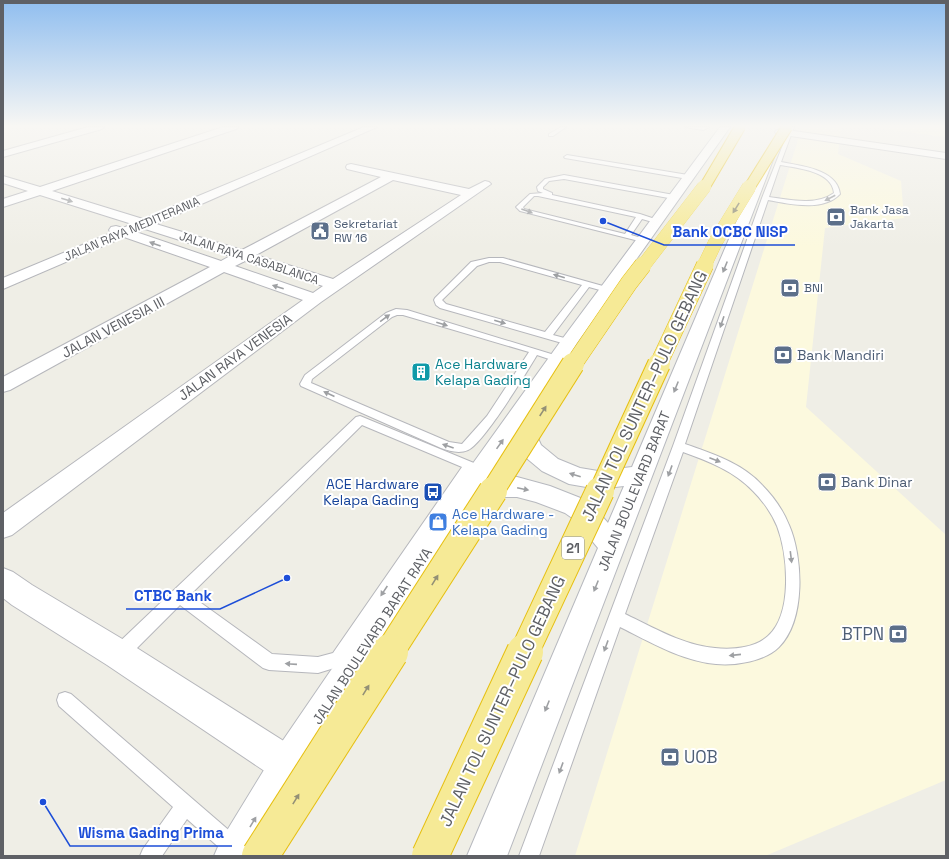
<svg xmlns="http://www.w3.org/2000/svg" width="949" height="859" viewBox="0 0 949 859" font-family="'Space Grotesk',sans-serif">
	<style>
		.commercial { fill: #fcf9de }
		.lines { fill: none; stroke-linecap: round; stroke-linejoin: round }
		.lane-casing { stroke: #b6b7bc; stroke-width: 2 }
		.street-casing { stroke: #b6b7bc; stroke-width: 2 }
		.secondary-casing { stroke: #b7b9bf; stroke-width: 2 }
		.lane { fill: #fff; fill-rule: evenodd }
		.street { fill: #fff; fill-rule: evenodd }
		.secondary { fill: #fff; fill-rule: evenodd }
		.highway-bridge-far5-casing { stroke: #e6bf0f; stroke-width: 12; stroke-linecap: butt }
		.highway-bridge-far4-casing { stroke: #e6bf0f; stroke-width: 14; stroke-linecap: butt }
		.highway-bridge-far3-casing { stroke: #e6bf0f; stroke-width: 18; stroke-linecap: butt }
		.highway-bridge-far2-casing { stroke: #e6bf0f; stroke-width: 24; stroke-linecap: butt }
		.highway-bridge-far1-casing { stroke: #e6bf0f; stroke-width: 30; stroke-linecap: butt }
		.highway-bridge-casing { stroke: #e6bf0f; stroke-width: 38; stroke-linecap: butt }
		.highway-bridge-far5 { stroke: #f6ea96; stroke-width: 10 }
		.highway-bridge-far4 { stroke: #f6ea96; stroke-width: 14 }
		.highway-bridge-far3 { stroke: #f6ea96; stroke-width: 17 }
		.highway-bridge-far2 { stroke: #f6ea96; stroke-width: 22 }
		.highway-bridge-far1 { stroke: #f6ea96; stroke-width: 28 }
		.highway-bridge { stroke: #f6ea96; stroke-width: 36 }
		.oneway { fill: #9ea0a3 }
		.oneway2 { fill: #939076 }
		.labels { text-anchor: middle; dominant-baseline: central; stroke-width: 4; stroke-linejoin: round; paint-order: stroke }
		.far-service-label { font-size: 12px; fill: #4e5e75; stroke: #fff; text-anchor: start }
		.far-street-label { font-size: 12px; fill: #5e6065; stroke: #fff }
		.shield { fill: #fff; stroke: #8e9093; stroke-width: 1 }
		.shield-label { font-size: 13px; font-weight: bold; fill: #5e6065 }
		.street-label { font-size: 14px; fill: #5e6065; stroke: #fff }
		.service-label { font-size: 14px; fill: #4e5e75; stroke: #fff; text-anchor: start }
		.culture-label { font-size: 14px; fill: #0d838f; stroke: #fff; text-anchor: start }
		.transit-label { font-size: 14px; fill: #164399; stroke: #fff; text-anchor: end }
		.shop-label { font-size: 14px; fill: #366cbe; stroke: #fff; text-anchor: start }
		.near-street-label { font-size: 17px; fill: #5e6065; stroke: #fff }
		.near-service-label { font-size: 17px; fill: #4e5e75; stroke: #fff; text-anchor: end }
		.leader { fill: none; stroke: #1d4ed8; stroke-width: 1.5 }
		.callout-dot { fill: #1d4ed8; stroke: #fff; stroke-width: 1.5 }
		.callout-label { font-size: 15px; text-anchor: middle; font-weight: bold; fill: #1d4ed8; stroke: #fff; stroke-width: 4; stroke-linejoin: round; paint-order: stroke }
	</style>
	<rect width="100%" height="100%" fill="#efeee6"/>
	<g class="commercial">
		<path d="M802 127H841L838 154 901 181 904 218 825 228 806 407 946 535V780L765 856H575Z"/>
		<path d="M868 127H946V137Z"/>
	</g>
	<g class="lines">
		<g class="lane-casing">
			<g id="lane">
				<path d="M561 127H566L553 136H549V134Z"/>
				<path d="M685 127H709L703 130Z"/>
				<path d="M790 127H794L781 162C801 166 837 169 840 194 823 212 790 204 768 200L685 444C713 454 742 463 762 485 773 496 783 510 789 525 803 557 806 620 779 647 765 661 736 666 716 664 682 661 650 642 620 627L539 856H519L673 446 762 198ZM780 165C798 168 832 171 834 193 816 206 790 200 769 197ZM683 452C708 461 734 471 753 491 763 501 772 514 777 526 788 555 793 614 768 636 755 648 732 650 715 648 683 645 654 628 625 614Z"/>
				<path d="M567 155 688 175 691 177 688 179 565 158 564 157Z"/>
				<path d="M564 175 674 195 677 197 674 199 564 179 549 181 543 187V189L552 193V195L640 214 658 220 659 221 656 223 642 219 631 235 645 239 647 240 643 242 520 211 516 207 530 194 543 193 538 191 537 187 545 179ZM534 196H538L636 217 625 234 524 209 523 207Z"/>
				<path d="M489 258H503L610 288 611 290 607 292 589 287 553 335 572 340 574 342 569 345 440 308 436 305 434 300 435 298 471 262ZM489 262H500L582 285 545 332 446 304 442 300 477 266Z"/>
				<path d="M396 309 407 310 561 357 563 359 558 362 537 355C527 372 483 444 468 450 459 454 450 451 441 448L301 386 300 384 305 375 386 313ZM397 315H403L529 352 487 416 462 444 449 442 311 383 312 379 392 317Z"/>
				<path d="M360 416 486 468 488 471 486 474 482 476 472 472 344 665 318 673 269 670 263 668 180 605 125 660 119 662 113 660 111 654 113 648 356 417ZM362 425 462 467 333 653 318 657 272 654 190 595Z"/>
				<path d="M65 692 71 694 239 839 242 846 243 856H223V851L187 819 162 856H140L143 849 173 807 59 706 57 700 59 694Z"/>
			</g>
		</g>
		<g class="street-casing">
			<g id="street">
				<path d="M88 127H104L102 129 3 157V151Z"/>
				<path d="M223 127H238L236 129 52 191 143 219 364 127H377L156 224 242 250 381 177 347 169 346 167 347 165 351 164 469 189 485 181 489 182 491 184 321 302 12 535 3 538V513L303 300 224 272 10 390 3 392V377L210 267 124 237 3 289V278L111 233 109 230 111 227 116 226 123 228 132 224 40 195 3 207V199L28 191 3 183V176L40 187ZM393 180 461 195 333 279 256 255ZM145 229 230 256 221 261 136 232ZM245 261 323 286 313 293 235 266Z"/>
				<path d="M780 129 946 153V159L777 134 775 132 777 130Z"/>
				<path d="M3 568 13 572 32 585 129 643 301 752 306 765 301 778 288 783 275 778 107 665 12 605 3 598Z"/>
			</g>
		</g>
		<g class="secondary-casing">
			<path id="secondary" d="M720 127H730L577 343 529 418 541 445 558 459 580 468 598 471 632 467 766 152 771 149 775 150 776 152 507 856H467L598 548 575 520 565 513 536 502 517 497H477L301 778 256 856H214L220 842 275 752 461 480 563 338ZM516 437 524 456 542 471 569 484 598 489 624 486 608 523 593 506 583 499 550 486 517 477H489Z"/>
		</g>
		<use href="#lane" class="lane"/>
		<use href="#street" class="street"/>
		<use href="#secondary" class="secondary"/>
		<g class="highway-bridge-far5-casing">
			<g id="highway-bridge-far5">
				<path d="M704 188 740 127"/>
				<path d="M749 188 787 127"/>
			</g>
		</g>
		<g class="highway-bridge-far4-casing">
			<g id="highway-bridge-far4">
				<path d="M643 266 704 187"/>
				<path d="M704 266 716 241 749 187"/>
			</g>
		</g>
		<g class="highway-bridge-far3-casing">
			<g id="highway-bridge-far3">
				<path d="M573 365 629 283 643 265"/>
				<path d="M658 365 705 265"/>
			</g>
		</g>
		<g class="highway-bridge-far2-casing">
			<g id="highway-bridge-far2">
				<path d="M492 492 573 364"/>
				<path d="M600 492 659 364"/>
			</g>
		</g>
		<g class="highway-bridge-far1-casing">
			<g id="highway-bridge-far1">
				<path d="M389 653 493 491"/>
				<path d="M524 653 600 491"/>
			</g>
		</g>
		<g class="highway-bridge-casing">
			<g id="highway-bridge">
				<path d="M260 856 390 652"/>
				<path d="M430 856 525 652"/>
			</g>
		</g>
		<use href="#highway-bridge-far5" class="highway-bridge-far5"/>
		<use href="#highway-bridge-far4" class="highway-bridge-far4"/>
		<use href="#highway-bridge-far3" class="highway-bridge-far3"/>
		<use href="#highway-bridge-far2" class="highway-bridge-far2"/>
		<use href="#highway-bridge-far1" class="highway-bridge-far1"/>
		<use href="#highway-bridge" class="highway-bridge"/>
	</g>
	<defs><path id="oneway-solid" d="M-6-.8H1V-3.2L6.5 0L1 3.2V.8H-6Z"/></defs>
	<g class="oneway">
		<use href="#oneway-solid" transform="translate(830 198) rotate(152)"/>
		<use href="#oneway-solid" transform="translate(67 200) rotate(17)"/>
		<use href="#oneway-solid" transform="translate(527 211) rotate(20)"/>
		<use href="#oneway-solid" transform="translate(155 244) rotate(-160)"/>
		<use href="#oneway-solid" transform="translate(725 267) rotate(112)"/>
		<use href="#oneway-solid" transform="translate(559 276) rotate(-164)"/>
		<use href="#oneway-solid" transform="translate(278 287) rotate(-162)"/>
		<use href="#oneway-solid" transform="translate(385 318) rotate(-36)"/>
		<use href="#oneway-solid" transform="translate(500 322) rotate(16)"/>
		<use href="#oneway-solid" transform="translate(722 322) rotate(109)"/>
		<use href="#oneway-solid" transform="translate(442 324) rotate(18)"/>
		<use href="#oneway-solid" transform="translate(676 387) rotate(112)"/>
		<use href="#oneway-solid" transform="translate(329 394) rotate(-156)"/>
		<use href="#oneway-solid" transform="translate(500 444) rotate(-55)"/>
		<use href="#oneway-solid" transform="translate(448 446) rotate(-161)"/>
		<use href="#oneway-solid" transform="translate(715 460) rotate(21)"/>
		<use href="#oneway-solid" transform="translate(670 471) rotate(110)"/>
		<use href="#oneway-solid" transform="translate(575 475) rotate(-162)"/>
		<use href="#oneway-solid" transform="translate(523 489) rotate(12)"/>
		<use href="#oneway-solid" transform="translate(791 557) rotate(83)"/>
		<use href="#oneway-solid" transform="translate(596 586) rotate(112)"/>
		<use href="#oneway-solid" transform="translate(384 591) rotate(124)"/>
		<use href="#oneway-solid" transform="translate(606 646) rotate(110)"/>
		<use href="#oneway-solid" transform="translate(735 655) rotate(174)"/>
		<use href="#oneway-solid" transform="translate(291 664) rotate(-176)"/>
		<use href="#oneway-solid" transform="translate(547 706) rotate(112)"/>
		<use href="#oneway-solid" transform="translate(561 768) rotate(110)"/>
		<use href="#oneway-solid" transform="translate(253 822) rotate(-59)"/>
	</g>
	<g class="oneway2">
		<use href="#oneway-solid" transform="translate(736 208) rotate(122)"/>
		<use href="#oneway-solid" transform="translate(543 411) rotate(-57)"/>
		<use href="#oneway-solid" transform="translate(435 580) rotate(-58)"/>
		<use href="#oneway-solid" transform="translate(366 690) rotate(-58)"/>
		<use href="#oneway-solid" transform="translate(296 799) rotate(-58)"/>
	</g>
	<linearGradient id="sky" x2="0" y2="1"><stop stop-color="#90beef"/><stop offset="0.51" stop-color="#f8f7f4"/><stop offset="1" stop-color="#f8f7f4" stop-opacity="0"/></linearGradient>
	<rect width="949" height="247" fill="url(#sky)"/>
	<defs>
		<g id="bank-square" transform="scale(1)"><rect x="-9" y="-9" width="18" height="18" rx="4" fill="#5c6f8a" stroke="#fff"/><path d="M-6-4H6V4H-6ZM0-2.3a2.3 2.3 0 1 0 0 4.6a2.3 2.3 0 1 0 0-4.6Z" fill="#fff"/></g>
		<g id="civic-square" transform="scale(1)"><rect x="-9" y="-9" width="18" height="18" rx="4" fill="#5c6f8a" stroke="#fff"/><path d="M-.6-6.5H3V-4.5H.6V-3L4-1V1h2V6H-6V1h2V-1L-.6-3ZM-1.2 2.5V6h2.4V2.5Z" fill="#fff"/></g>
		<g id="building-square" transform="scale(1)"><rect x="-9" y="-9" width="18" height="18" rx="4" fill="#0f9aa8" stroke="#fff"/><path d="M-4-6H4V6H1V3H-1V6H-4ZM-2.5-4.3h1.7v1.8h-1.7ZM.8-4.3h1.7v1.8H.8ZM-2.5-1h1.7V.8h-1.7ZM.8-1h1.7V.8H.8Z" fill="#fff"/></g>
		<g id="bus-square" transform="scale(1)"><rect x="-9" y="-9" width="18" height="18" rx="4" fill="#1a4fb4" stroke="#fff"/><path d="M-5-6H5V4H4V6H2V4H-2V6H-4V4H-5ZM-3.5-4V0h7V-4ZM-3.5 1.2v1.5H-2V1.2ZM2 1.2v1.5H3.5V1.2Z" fill="#fff"/></g>
		<g id="shop-square" transform="scale(1)"><rect x="-9" y="-9" width="18" height="18" rx="4" fill="#3f7fe0" stroke="#fff"/><path d="M-5-2.5h2.3a2.7 3.5 0 0 1 5.4 0H5L5.5 6h-11ZM-1.5-2.5h3a1.5 2.3 0 0 0-3 0Z" fill="#fff"/></g>
	</defs>
	<g fill-rule="evenodd">
		<use href="#bank-square" x="836" y="217"/>
		<use href="#civic-square" x="320" y="231"/>
		<use href="#bank-square" x="790" y="288"/>
		<use href="#bank-square" x="783" y="355"/>
		<use href="#building-square" x="421" y="372"/>
		<use href="#bank-square" x="827" y="482"/>
		<use href="#bus-square" x="433" y="492"/>
		<use href="#shop-square" x="438" y="522"/>
		<use href="#bank-square" x="898" y="634"/>
		<use href="#bank-square" x="670" y="757"/>
	</g>
	<g class="labels">
		<g class="far-service-label">
			<text x="850" y="210">Bank Jasa<tspan x="850" dy="14">Jakarta</tspan></text>
			<text x="334" y="224">Sekretariat<tspan x="334" dy="14">RW 16</tspan></text>
			<text x="804" y="288">BNI</text>
		</g>
		<g class="far-street-label">
			<text transform="translate(132 229) rotate(-23)">JALAN RAYA MEDITERANIA</text>
			<text transform="translate(249 258) rotate(18)">JALAN RAYA CASABLANCA</text>
		</g>
		<rect class="shield" x="562" y="537" width="22" height="22" rx="3"/>
		<g class="shield-label">
			<text x="573" y="548">21</text>
		</g>
		<g class="street-label">
			<text transform="translate(113 327) rotate(-28)">JALAN VENESIA III</text>
			<text transform="translate(235 357) rotate(-36)">JALAN RAYA VENESIA</text>
			<text transform="translate(634 491) rotate(-68)">JALAN BOULEVARD BARAT</text>
			<text transform="translate(372 636) rotate(-57)">JALAN BOULEVARD BARAT RAYA</text>
		</g>
		<g class="service-label">
			<text x="797" y="355">Bank Mandiri</text>
			<text x="841" y="482">Bank Dinar</text>
		</g>
		<g class="culture-label">
			<text x="435" y="364">Ace Hardware<tspan x="435" dy="16">Kelapa Gading</tspan></text>
		</g>
		<g class="transit-label">
			<text x="419" y="484">ACE Hardware<tspan x="419" dy="16">Kelapa Gading</tspan></text>
		</g>
		<g class="shop-label">
			<text x="452" y="514">Ace Hardware -<tspan x="452" dy="16">Kelapa Gading</tspan></text>
		</g>
		<g class="near-street-label">
			<text transform="translate(644 396) rotate(-65)">JALAN TOL SUNTER–PULO GEBANG</text>
			<text transform="translate(502 701) rotate(-65)">JALAN TOL SUNTER–PULO GEBANG</text>
		</g>
		<g class="near-service-label">
			<text x="884" y="634">BTPN</text>
			<text x="684" y="757" text-anchor="start">UOB</text>
		</g>
	</g>
	<path class="leader" d="M603 221L664 245H795M287 578L220 609H126M43 802L70 846H232"/>
	<g class="callout-dot">
		<circle cx="603" cy="221" r="4"/>
		<circle cx="287" cy="578" r="4"/>
		<circle cx="43" cy="802" r="4"/>
	</g>
	<g class="callout-label">
		<text x="730" y="237">Bank OCBC NISP</text>
		<text x="173" y="601">CTBC Bank</text>
		<text x="151" y="838">Wisma Gading Prima</text>
	</g>
	<rect width="949" height="859" fill="none" stroke="#5e6065" stroke-width="8"/>
</svg>
